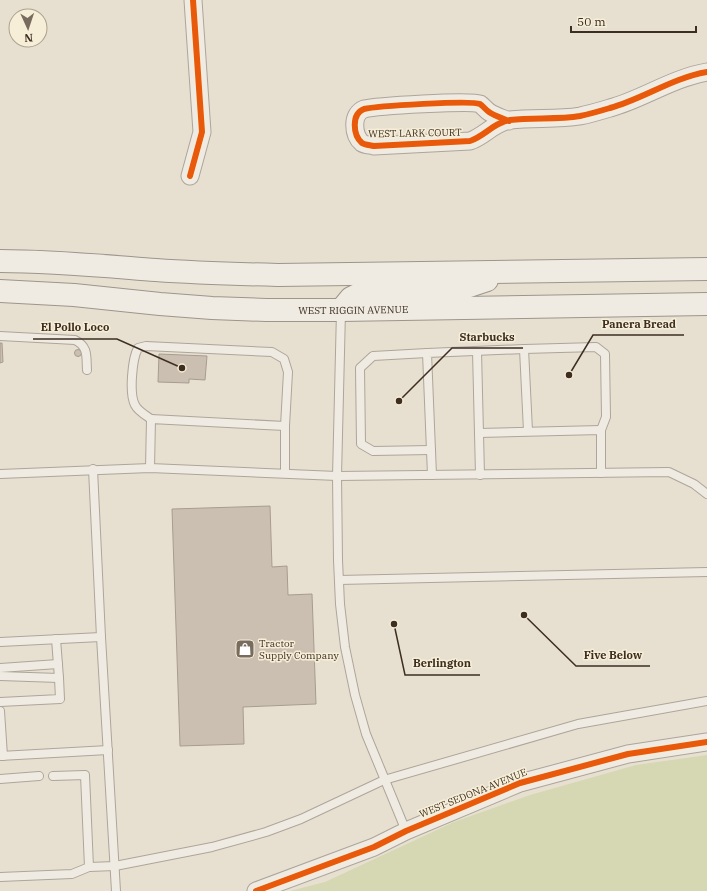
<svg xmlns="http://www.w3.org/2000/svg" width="707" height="891" viewBox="0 0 707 891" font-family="'IBM Plex Serif',serif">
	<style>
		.green { fill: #d6d7b3 }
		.building { fill: #cbbfb2; stroke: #a89c90 }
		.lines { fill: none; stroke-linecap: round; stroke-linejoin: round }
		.service-casing { stroke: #ada599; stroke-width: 10 }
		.minor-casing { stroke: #ada599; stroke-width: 19 }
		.secondary-casing { stroke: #9c958a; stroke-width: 24 }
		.service { stroke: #efebe3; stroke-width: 8 }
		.minor { stroke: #efebe3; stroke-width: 17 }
		.secondary { stroke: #efebe3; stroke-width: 22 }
		.cycleway-casing { stroke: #f7eed8; stroke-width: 8 }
		.cycleway { stroke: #e8590c; stroke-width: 6 }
		.labels { text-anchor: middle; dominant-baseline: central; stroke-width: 3; stroke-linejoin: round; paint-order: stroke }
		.street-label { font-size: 10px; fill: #3d2e20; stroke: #f7eed8 }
		.poi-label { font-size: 10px; fill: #3d2e20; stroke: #f7eed8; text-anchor: start }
		.leader { fill: none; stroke: #3d2e20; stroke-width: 1.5 }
		.callout-dot { fill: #3d2e20; stroke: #f7eed8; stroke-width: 1.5 }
		.callout-label { font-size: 11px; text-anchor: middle; font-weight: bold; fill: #3d2e20; stroke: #f7eed8; stroke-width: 3; stroke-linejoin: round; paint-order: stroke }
	</style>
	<rect width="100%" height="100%" fill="#e7e0d1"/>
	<path class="green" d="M707 755V891H290L325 882 454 822 530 795 636 765Z"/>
	<g class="building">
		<path d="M0 343H2L3 362 0 363Z"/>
		<circle cx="78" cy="353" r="3.5"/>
		<path d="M159 354 207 356 205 380 189 379V383L158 382Z"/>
		<path d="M270 506 272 567 287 566 288 595 312 594 316 704 243 707 244 744 180 746 172 509Z"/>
	</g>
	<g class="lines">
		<g class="service-casing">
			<g id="service">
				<path d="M341 311 337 476 338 560 340 604 345 647 355 695 366 734 406 831"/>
				<path d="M0 336 75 340C89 347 86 357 87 370"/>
				<path d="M524 349 596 347 605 354 606 417 601 430"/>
				<path d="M477 351 480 475"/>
				<path d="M427 353 373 356 360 368 361 444 373 451 431 450"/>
				<path d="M151 419C145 415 138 411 135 405 129 394 132 359 138 348L146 346 272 352 284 359 288 372 285 426V473"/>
				<path d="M479 433 601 430V473"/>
				<path d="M150 468 151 419 285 426"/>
				<path d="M0 474 150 468 337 476 669 472 694 484 707 494"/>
				<path d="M432 475 427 353 524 349 528 431"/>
				<path d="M339 580 707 572"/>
				<path d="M101 637 116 891"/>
				<path d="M0 642 101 637 93 469"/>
				<path d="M0 668 58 664"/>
				<path d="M0 676 59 678 56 639"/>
				<path d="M0 702 60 699 59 678"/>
				<path d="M0 711 3 756"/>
				<path d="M0 756 108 750"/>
				<path d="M53 776 85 775 89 867"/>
				<path d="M0 779 39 776"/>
				<path d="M0 877 72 874 89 867 115 866 212 847 266 832 301 819 384 780 578 724 707 701"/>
			</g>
		</g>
		<g class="minor-casing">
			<g id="minor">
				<path d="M509 121C502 118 495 116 489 112 486 110 483 106 480 104 471 100 376 106 364 109 351 114 353 135 362 143 365 145 370 145 374 146L470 141C485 136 493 123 510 120 533 117 557 120 580 116 590 114 600 111 610 108 643 99 672 78 707 72"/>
				<path d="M190 176 202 132 193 0"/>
				<path d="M256 891 374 847 406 831 520 783 628 754 707 742"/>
			</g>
		</g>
		<g class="secondary-casing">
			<g id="secondary">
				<path d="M0 261C52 261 104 266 156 270 197 273 237 274 278 275L707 269"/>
				<path id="s1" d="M0 291 74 295 160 304 212 308 266 310H341L707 304"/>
				<path d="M341 310 351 298 361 293 378 291 463 288 487 280"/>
			</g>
		</g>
		<use href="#service" class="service"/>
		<use href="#minor" class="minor"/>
		<use href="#secondary" class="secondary"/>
		<g class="cycleway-casing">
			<g id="cycleway">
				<path d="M509 121C502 118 495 116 489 112 486 110 483 106 480 104 471 100 376 106 364 109 351 114 353 135 362 143 365 145 370 145 374 146L470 141C485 136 493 123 510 120 533 117 557 120 580 116 590 114 600 111 610 108 643 99 672 78 707 72"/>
				<path d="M190 176 202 132 193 0"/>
				<path d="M256 891 374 847 406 831 520 783 628 754 707 742"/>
			</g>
		</g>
		<use href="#cycleway" class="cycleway"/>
	</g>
	<defs>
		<g id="shop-square" transform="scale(1)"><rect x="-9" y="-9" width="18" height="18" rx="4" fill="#786c5e" stroke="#f7eed8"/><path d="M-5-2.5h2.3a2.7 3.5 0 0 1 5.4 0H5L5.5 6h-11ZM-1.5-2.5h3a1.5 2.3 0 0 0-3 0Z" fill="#fff"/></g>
	</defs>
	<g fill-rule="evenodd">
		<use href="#shop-square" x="245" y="649"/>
	</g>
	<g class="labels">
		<g class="street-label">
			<text transform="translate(415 133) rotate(-1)">WEST LARK COURT</text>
			<text stroke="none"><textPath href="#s1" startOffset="354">WEST RIGGIN AVENUE</textPath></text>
			<text transform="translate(473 793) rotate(-22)">WEST SEDONA AVENUE</text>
		</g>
		<g class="poi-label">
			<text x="259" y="643">Tractor<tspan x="259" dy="12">Supply Company</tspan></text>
		</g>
	</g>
	<path class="leader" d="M569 375L593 335H684M182 368L117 339H33M399 401L452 348H523M524 615L576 666H650M394 624L405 675H480"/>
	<g class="callout-dot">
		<circle cx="569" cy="375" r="4"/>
		<circle cx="182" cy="368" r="4"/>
		<circle cx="399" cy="401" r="4"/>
		<circle cx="524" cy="615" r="4"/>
		<circle cx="394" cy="624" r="4"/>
	</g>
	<g class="callout-label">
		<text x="639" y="328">Panera Bread</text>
		<text x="75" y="331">El Pollo Loco</text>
		<text x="487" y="341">Starbucks</text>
		<text x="613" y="659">Five Below</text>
		<text x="442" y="667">Berlington</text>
	</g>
	<g transform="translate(28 28) rotate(177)"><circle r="19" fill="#f7eed8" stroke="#ada18e"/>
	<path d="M0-3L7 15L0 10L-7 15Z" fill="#786c5e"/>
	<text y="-6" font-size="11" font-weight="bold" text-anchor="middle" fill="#3d2e20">N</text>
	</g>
	<path d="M571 26v6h125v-6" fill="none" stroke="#3d2e20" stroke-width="2"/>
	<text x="577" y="26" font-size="12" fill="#3d2e20" stroke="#f7eed8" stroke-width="3" paint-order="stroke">50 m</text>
</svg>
